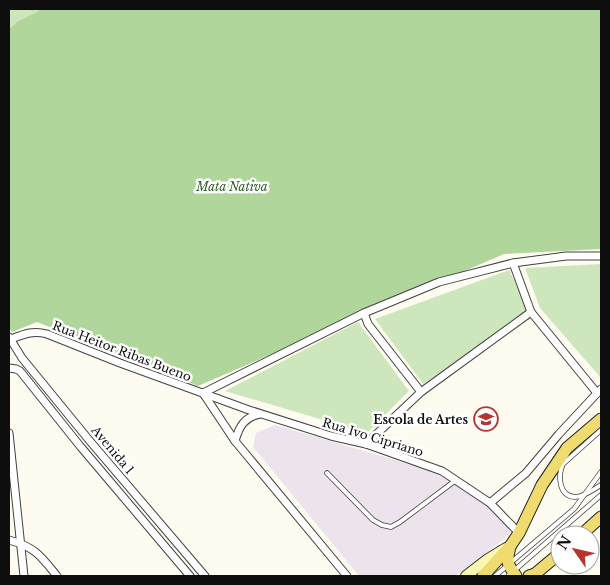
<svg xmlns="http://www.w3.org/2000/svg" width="610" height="585" viewBox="0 0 610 585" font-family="'Libre Baskerville',serif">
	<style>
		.industrial { fill: #ece3ec }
		.green { fill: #cee6bc }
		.forest { fill: #b1d69c }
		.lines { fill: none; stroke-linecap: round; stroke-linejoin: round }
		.lane-casing { stroke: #414141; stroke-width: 5.5 }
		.street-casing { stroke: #414141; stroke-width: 9 }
		.secondary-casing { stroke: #303030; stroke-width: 12 }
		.primary-casing { stroke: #1f1f1f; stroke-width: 13 }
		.lane { stroke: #fff; stroke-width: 4 }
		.street { stroke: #fff; stroke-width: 7 }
		.secondary { stroke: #f9f8b0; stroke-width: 10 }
		.primary { stroke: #efdb6f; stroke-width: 11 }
		.labels { text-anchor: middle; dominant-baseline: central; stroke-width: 5; stroke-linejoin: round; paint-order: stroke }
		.park-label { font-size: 12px; font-style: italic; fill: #2a6123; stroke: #fff }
		.street-label { font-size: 12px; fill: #0e0e0e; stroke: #fff }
		.poi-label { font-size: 12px; font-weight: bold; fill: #0e0e0e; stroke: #fff; text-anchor: end }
	</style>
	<rect width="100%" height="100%" fill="#fefcf0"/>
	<path class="industrial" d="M275 425 433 471 490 507 512 531 503 540 456 576H359L253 447 256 433Z"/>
	<g class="green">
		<path d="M9 9H40L37 12 18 21 9 29Z"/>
		<path d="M601 264V378L540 308 525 268Z"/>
		<path d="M509 270 531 312 423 384 375 319Z"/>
		<path d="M358 322 409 391 367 433 225 391Z"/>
	</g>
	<path class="forest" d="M40 9H601V249L504 254 198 386 37 322 12 332 9 328V29L18 21 37 12Z"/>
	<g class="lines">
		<g class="lane-casing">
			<g id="lane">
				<path d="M601 430 563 464C558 475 558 496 575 497 584 497 594 489 601 485"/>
				<path d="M327 473 373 520 382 525 391 527 400 522 456 480"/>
				<path d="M495 576 574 509 601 472"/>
				<path d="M508 576 601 495"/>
			</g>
		</g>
		<g class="street-casing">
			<g id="street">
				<path d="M513 263 531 312 597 393"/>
				<path d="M364 313 368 324 421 392"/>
				<path d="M9 337 22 358 89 440 205 576"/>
				<path d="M11 339C24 334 33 330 47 334L120 363 249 410 331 436 366 444 442 471 490 503 519 533"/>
				<path d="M9 368 16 369 20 371 80 446 190 576"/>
				<path d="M203 393 364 313 439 282 513 263 566 256H601"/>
				<path d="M203 393 235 441 347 576"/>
				<path d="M9 433 24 576"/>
				<path d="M235 441C239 427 244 417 260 414"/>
				<path d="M366 444 421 392 531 312"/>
				<path d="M490 503 526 473 559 434 601 389"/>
				<path d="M9 540C35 547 41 556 57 576"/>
			</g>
		</g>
		<g class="secondary-casing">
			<path id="secondary" d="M466 576 488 559 506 548"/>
		</g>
		<g class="primary-casing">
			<g id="primary">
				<path d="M581 535 601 517"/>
				<path d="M510 547C506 563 507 563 516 576"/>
				<path d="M483 576 511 545 519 533 542 485 567 448 601 419"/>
				<path d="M529 576 535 574 560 553"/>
			</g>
		</g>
		<use href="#lane" class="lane"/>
		<use href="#street" class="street"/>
		<use href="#secondary" class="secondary"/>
		<use href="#primary" class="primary"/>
	</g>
	<defs>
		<g id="school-ring" transform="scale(1.25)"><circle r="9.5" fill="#fff" stroke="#b5352f" stroke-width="1.5"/><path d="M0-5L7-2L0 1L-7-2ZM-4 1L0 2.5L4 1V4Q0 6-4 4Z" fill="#b5352f"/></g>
	</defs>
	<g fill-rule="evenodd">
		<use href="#school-ring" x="486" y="419"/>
	</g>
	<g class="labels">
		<g class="park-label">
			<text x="232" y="186">Mata Nativa</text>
		</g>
		<g class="street-label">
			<text transform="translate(122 351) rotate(21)">Rua Heitor Ribas Bueno</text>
			<text transform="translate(373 437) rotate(17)">Rua Ivo Cipriano</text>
			<text transform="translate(113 450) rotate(50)">Avenida 1</text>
		</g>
		<g class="poi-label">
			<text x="468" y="419">Escola de Artes</text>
		</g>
	</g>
	<rect width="610" height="585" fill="none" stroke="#0e0e0e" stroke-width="20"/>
	<g transform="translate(575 550) rotate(304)"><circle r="24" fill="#ffffff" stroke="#9f9f9f"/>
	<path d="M0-4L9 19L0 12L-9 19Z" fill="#b5352f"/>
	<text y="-8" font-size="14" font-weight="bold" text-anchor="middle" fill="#0e0e0e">N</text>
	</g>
</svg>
